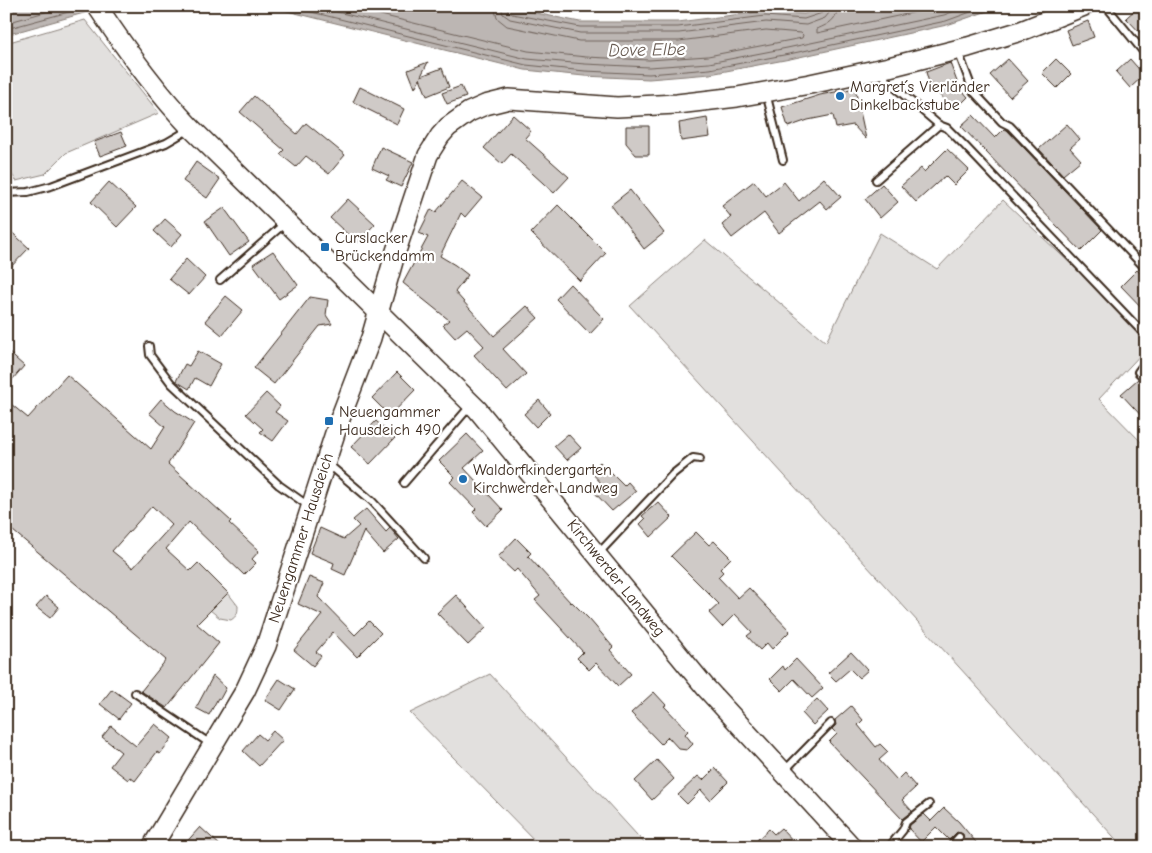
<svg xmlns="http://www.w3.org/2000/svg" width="1152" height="853" viewBox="0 0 1152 853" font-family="'Comic Neue',sans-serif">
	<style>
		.green { fill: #e2e0de; stroke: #8e857e }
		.water { fill: #bcb6b3; stroke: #887e77 }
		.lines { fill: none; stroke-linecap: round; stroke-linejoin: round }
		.shore { stroke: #6f625a; stroke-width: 1 }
		.building { fill: #cfcac7; stroke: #3b2a1e; fill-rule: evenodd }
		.lane-casing { stroke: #3b2a1e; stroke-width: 10 }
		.secondary-casing { stroke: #3b2a1e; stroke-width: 22 }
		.lane { stroke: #fff; stroke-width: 6 }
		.secondary { stroke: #fff; stroke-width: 19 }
		.poi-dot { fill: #1f6fb2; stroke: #fff; stroke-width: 2 }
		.labels { text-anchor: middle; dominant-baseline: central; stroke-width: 4.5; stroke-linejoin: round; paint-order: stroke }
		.poi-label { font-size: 16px; fill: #3b2a1e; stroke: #fff; text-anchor: start }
		.street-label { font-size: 16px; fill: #3b2a1e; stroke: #fff }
		.water-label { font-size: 18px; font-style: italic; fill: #685b52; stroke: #fff }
	</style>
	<rect width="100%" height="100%" fill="#fff"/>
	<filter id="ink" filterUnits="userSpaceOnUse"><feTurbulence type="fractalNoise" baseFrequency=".02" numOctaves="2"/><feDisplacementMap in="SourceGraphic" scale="10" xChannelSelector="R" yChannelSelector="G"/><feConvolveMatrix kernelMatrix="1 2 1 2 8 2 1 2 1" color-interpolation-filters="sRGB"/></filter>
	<g filter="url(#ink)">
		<g class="green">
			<path d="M85 20 159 113 66 153 45 174 16 181 6 164V43Z"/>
			<path d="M1003 200 1146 335V349L1099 399 1146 447V847H1123L630 306 705 240 826 342 880 233 937 269Z"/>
			<path d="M228 593 238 606C238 613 237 616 231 620L220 618 210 610Z"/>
			<path d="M490 674 648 847H541L410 713Z"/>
		</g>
		<g class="water">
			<path d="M6 6H138L91 11 6 35Z"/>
			<path d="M267 6H501L580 22H678L765 11 804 14 825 6H1002L947 25 790 59 710 74 649 79 584 76 525 70Z"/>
		</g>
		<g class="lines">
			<g class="shore">
				<path d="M287 6 526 65 585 71 649 74 710 69 789 54 946 21 987 6"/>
				<path d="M313 6 527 59 585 64 649 67 709 63 787 48 944 15 968 6"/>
				<path d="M344 6 528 51 586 57 649 60 708 56 786 41 802 38 803 35 801 33 766 30 679 41H579L507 26 497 18 494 6"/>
				<path d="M501 6 503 14 510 19 580 33H679L766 22 806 25 825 18 829 13 830 6"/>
				<path d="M508 6V11L512 14 580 27H678L765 16 804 19 822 13 824 6"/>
				<path d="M838 6C837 20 829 24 817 29V33L945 6"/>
				<path d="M6 23 67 6"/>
				<path d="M6 29 87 7"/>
			</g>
		</g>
		<g class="building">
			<path d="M1139 6H1146V39L1126 18Z"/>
			<path d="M1088 21 1094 37 1072 45 1066 30Z"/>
			<path d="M1008 59 1028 81 1010 97 990 75Z"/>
			<path d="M1056 59 1071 74 1057 88 1042 73Z"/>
			<path d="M1130 59 1144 75 1130 88 1116 72Z"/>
			<path d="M428 62 421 76 442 68 449 87 427 96 420 78 415 88 408 70Z"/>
			<path d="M950 63 959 87 968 97 955 110 930 86 926 72Z"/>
			<path d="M461 86 466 97 447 104 442 93Z"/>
			<path d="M360 87 404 109 397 124 353 102Z"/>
			<path d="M855 88 866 139 853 125 836 128 833 115 808 120 788 127 782 107 820 95Z"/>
			<path d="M254 96 297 134 306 123 345 155 329 174 306 156 296 167 280 154 284 150 240 112Z"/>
			<path d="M513 115 531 131 525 138 569 177 554 193 511 154 502 164 484 148Z"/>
			<path d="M973 115 995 138 1004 129 1007 130 1102 230 1081 251 961 126Z"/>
			<path d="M707 118 710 137 681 141 679 123Z"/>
			<path d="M1067 124 1080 139 1070 148 1081 160 1063 175 1039 149Z"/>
			<path d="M626 126H649V155H636L626 143Z"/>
			<path d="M121 132 127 146 100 156 94 142Z"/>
			<path d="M381 147 413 162 401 187 386 180 389 176 372 168Z"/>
			<path d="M947 149 969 170 954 185 945 176 916 202 901 186 921 168 924 172Z"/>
			<path d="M196 162 220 179 207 198 183 181Z"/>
			<path d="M824 178 841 197 827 209 820 201 779 233 764 213 732 238 722 225 731 217 722 206 754 181 766 196 784 182 799 201Z"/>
			<path d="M462 181 482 197 465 217 461 213 440 256 455 265 468 275 455 292 494 336 527 306 538 318 503 349 526 374 507 391 474 355 484 346 467 328 455 338 443 325 449 320 403 283 428 237 419 233 431 209 436 212Z"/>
			<path d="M109 182 136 207 117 227 91 202Z"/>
			<path d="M882 184 898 202 880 218 865 199Z"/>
			<path d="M630 190 664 233 644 249 611 205Z"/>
			<path d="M348 199 375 224 357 243 330 218Z"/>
			<path d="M558 205 606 253 580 281 531 233Z"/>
			<path d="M224 208 249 242 229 256 205 221Z"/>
			<path d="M165 219 182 234 171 247 154 231Z"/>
			<path d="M6 227 29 248 6 272Z"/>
			<path d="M273 251 298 285 279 299 253 264Z"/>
			<path d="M186 259 205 277 189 295 169 279Z"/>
			<path d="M1137 270 1146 279V312L1121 286Z"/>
			<path d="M570 284 604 319 590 334 556 299Z"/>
			<path d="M226 296 243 310 222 335 205 321Z"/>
			<path d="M310 297 328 300 326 315 332 324 320 326 274 384 254 368Z"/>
			<path d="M6 350 24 366 6 387Z"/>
			<path d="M198 351 221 364 209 386 195 378 189 389 176 381 185 364 189 366Z"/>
			<path d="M397 372 415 390 390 416 372 398Z"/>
			<path d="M67 375 151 449 165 427 149 413 161 399 175 411 194 423 168 464 231 521 229 523 259 551 252 559 256 563 244 575 189 522 166 549 190 571 198 563 228 593 197 624 219 643 167 708 141 691 166 660 6 525V400L28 418ZM152 506 172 525 133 568 112 551Z"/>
			<path d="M1138 379 1146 385V421L1121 394Z"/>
			<path d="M266 393 280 406 275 412 288 421 273 441 260 432 263 429 246 414Z"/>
			<path d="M539 400 550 413 536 427 524 414Z"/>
			<path d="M376 421 395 438 370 464 351 447Z"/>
			<path d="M467 434 483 451 464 468 503 510 486 526 473 512 476 509 450 482 455 477 439 461Z"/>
			<path d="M568 434 581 448 567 460 554 446Z"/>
			<path d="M600 462 624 486 628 482 636 491 612 511 594 492 602 484 590 471Z"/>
			<path d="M658 502 672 517 651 537 640 524 645 519 642 516Z"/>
			<path d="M366 509 386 532 390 528 399 539 383 553 364 531 345 575 332 569 334 563 310 553 320 528 344 539 359 526 353 520Z"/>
			<path d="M696 532 709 545 714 541 731 558 720 569 723 572 718 577 738 598 749 588 790 631 772 649 767 643 760 650 747 636 752 632 735 614 722 627 709 613 719 604 671 556Z"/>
			<path d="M516 538 531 553 528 556 571 603 572 602 590 620 613 647 610 650 631 674 618 686 596 663 589 670 577 658 583 652 535 600 540 596 517 569 514 572 498 557Z"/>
			<path d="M309 577 324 583 318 597 355 635 369 621 381 633 357 657 333 632 316 652 321 656 313 666 294 650 322 615 298 604Z"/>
			<path d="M456 595 486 628 468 645 437 613Z"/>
			<path d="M46 596 59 607 50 618 36 607Z"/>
			<path d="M851 652 868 670 859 678 850 669 836 681 828 673Z"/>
			<path d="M796 659 823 688 812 698 794 679 782 691 770 679 783 666 785 670Z"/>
			<path d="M213 676 226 688 220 699 218 698 209 715 196 708Z"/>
			<path d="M279 679 295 689 281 710 265 700Z"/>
			<path d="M112 689 131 703 119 719 100 704Z"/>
			<path d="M654 692 666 705 664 706 688 731 685 734 693 744 687 750 679 749 668 737 661 744 631 713Z"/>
			<path d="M817 699 828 711 813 725 802 713Z"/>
			<path d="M851 706 863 720 858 725 876 747 880 744 888 752 879 760 897 780 904 773 916 787 902 800 912 811 902 819 829 742 837 734 832 729 836 725 835 720Z"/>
			<path d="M155 724 172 738 160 754 157 752 135 781 130 777 128 780 110 766 121 752 102 737 111 726 136 746Z"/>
			<path d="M273 731 283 740 259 766 243 751 258 734 265 740Z"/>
			<path d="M657 760 674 779 652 800 635 781Z"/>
			<path d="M715 768 728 782 710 800 701 790 687 804 678 795 698 776 703 780Z"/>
			<path d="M944 808 959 822 980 847H957L964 838 963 834 957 832 949 840 936 827 921 842 909 829 910 825 924 814 931 821Z"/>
			<path d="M200 827 222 847H182Z"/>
			<path d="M781 828 799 847H762L763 846 757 840 769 829 774 834Z"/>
		</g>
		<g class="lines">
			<g class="lane-casing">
				<g id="lane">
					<path d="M1106 6 1146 55"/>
					<path d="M958 51 973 91 1002 122 1010 126 1146 269"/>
					<path d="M766 93 783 160"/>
					<path d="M939 125 947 128 965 146 1146 336"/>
					<path d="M876 180 939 125 886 80 882 70"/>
					<path d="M6 193 28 192 51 186 166 143 190 129"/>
					<path d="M220 280 285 223"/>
					<path d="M149 346 150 355 171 383 279 485 310 507"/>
					<path d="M1146 361 1138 372 1146 380"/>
					<path d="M327 463 372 501 424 558"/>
					<path d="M404 483 471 405"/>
					<path d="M598 554 673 474 693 458 700 459"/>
					<path d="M135 693 212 745"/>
					<path d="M784 771 831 723"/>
					<path d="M889 847 903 830 906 822 929 804"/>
					<path d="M950 847 959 837"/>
				</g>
			</g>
			<g class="secondary-casing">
				<g id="secondary">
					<path d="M97 6C126 50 155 90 191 128L477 409 706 688 852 847"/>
					<path d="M152 847 245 691 266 646 338 424 371 338 396 251 428 155 440 136 448 127 469 112 485 105 509 99 617 107 677 104 737 97 810 84 889 67 968 47 1021 31 1084 6"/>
				</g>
			</g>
			<use href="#lane" class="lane"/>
			<use href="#secondary" class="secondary"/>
		</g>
	</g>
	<g class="poi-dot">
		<circle cx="840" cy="96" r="5"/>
		<rect x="320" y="242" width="10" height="10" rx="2.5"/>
		<rect x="324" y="416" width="10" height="10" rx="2.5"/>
		<circle cx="463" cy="479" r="5"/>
	</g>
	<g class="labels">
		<g class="poi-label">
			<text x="850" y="87">Margret´s Vierländer<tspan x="850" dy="18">Dinkelbackstube</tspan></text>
			<text x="335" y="238">Curslacker<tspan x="335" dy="18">Brückendamm</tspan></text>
			<text x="339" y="412">Neuengammer<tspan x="339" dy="18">Hausdeich 490</tspan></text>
			<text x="473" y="470">Waldorfkindergarten<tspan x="473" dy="18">Kirchwerder Landweg</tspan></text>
		</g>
		<g class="street-label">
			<text transform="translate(301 538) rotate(-72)">Neuengammer Hausdeich</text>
			<text transform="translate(616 578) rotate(51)">Kirchwerder Landweg</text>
		</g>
		<g class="water-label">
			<text transform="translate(647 50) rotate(-1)">Dove Elbe</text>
		</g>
	</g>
	<rect width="1152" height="853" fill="none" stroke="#fff" stroke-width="25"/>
	<rect x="12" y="12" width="1127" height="828" fill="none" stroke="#3b2a1e" stroke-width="2" filter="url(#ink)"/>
</svg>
